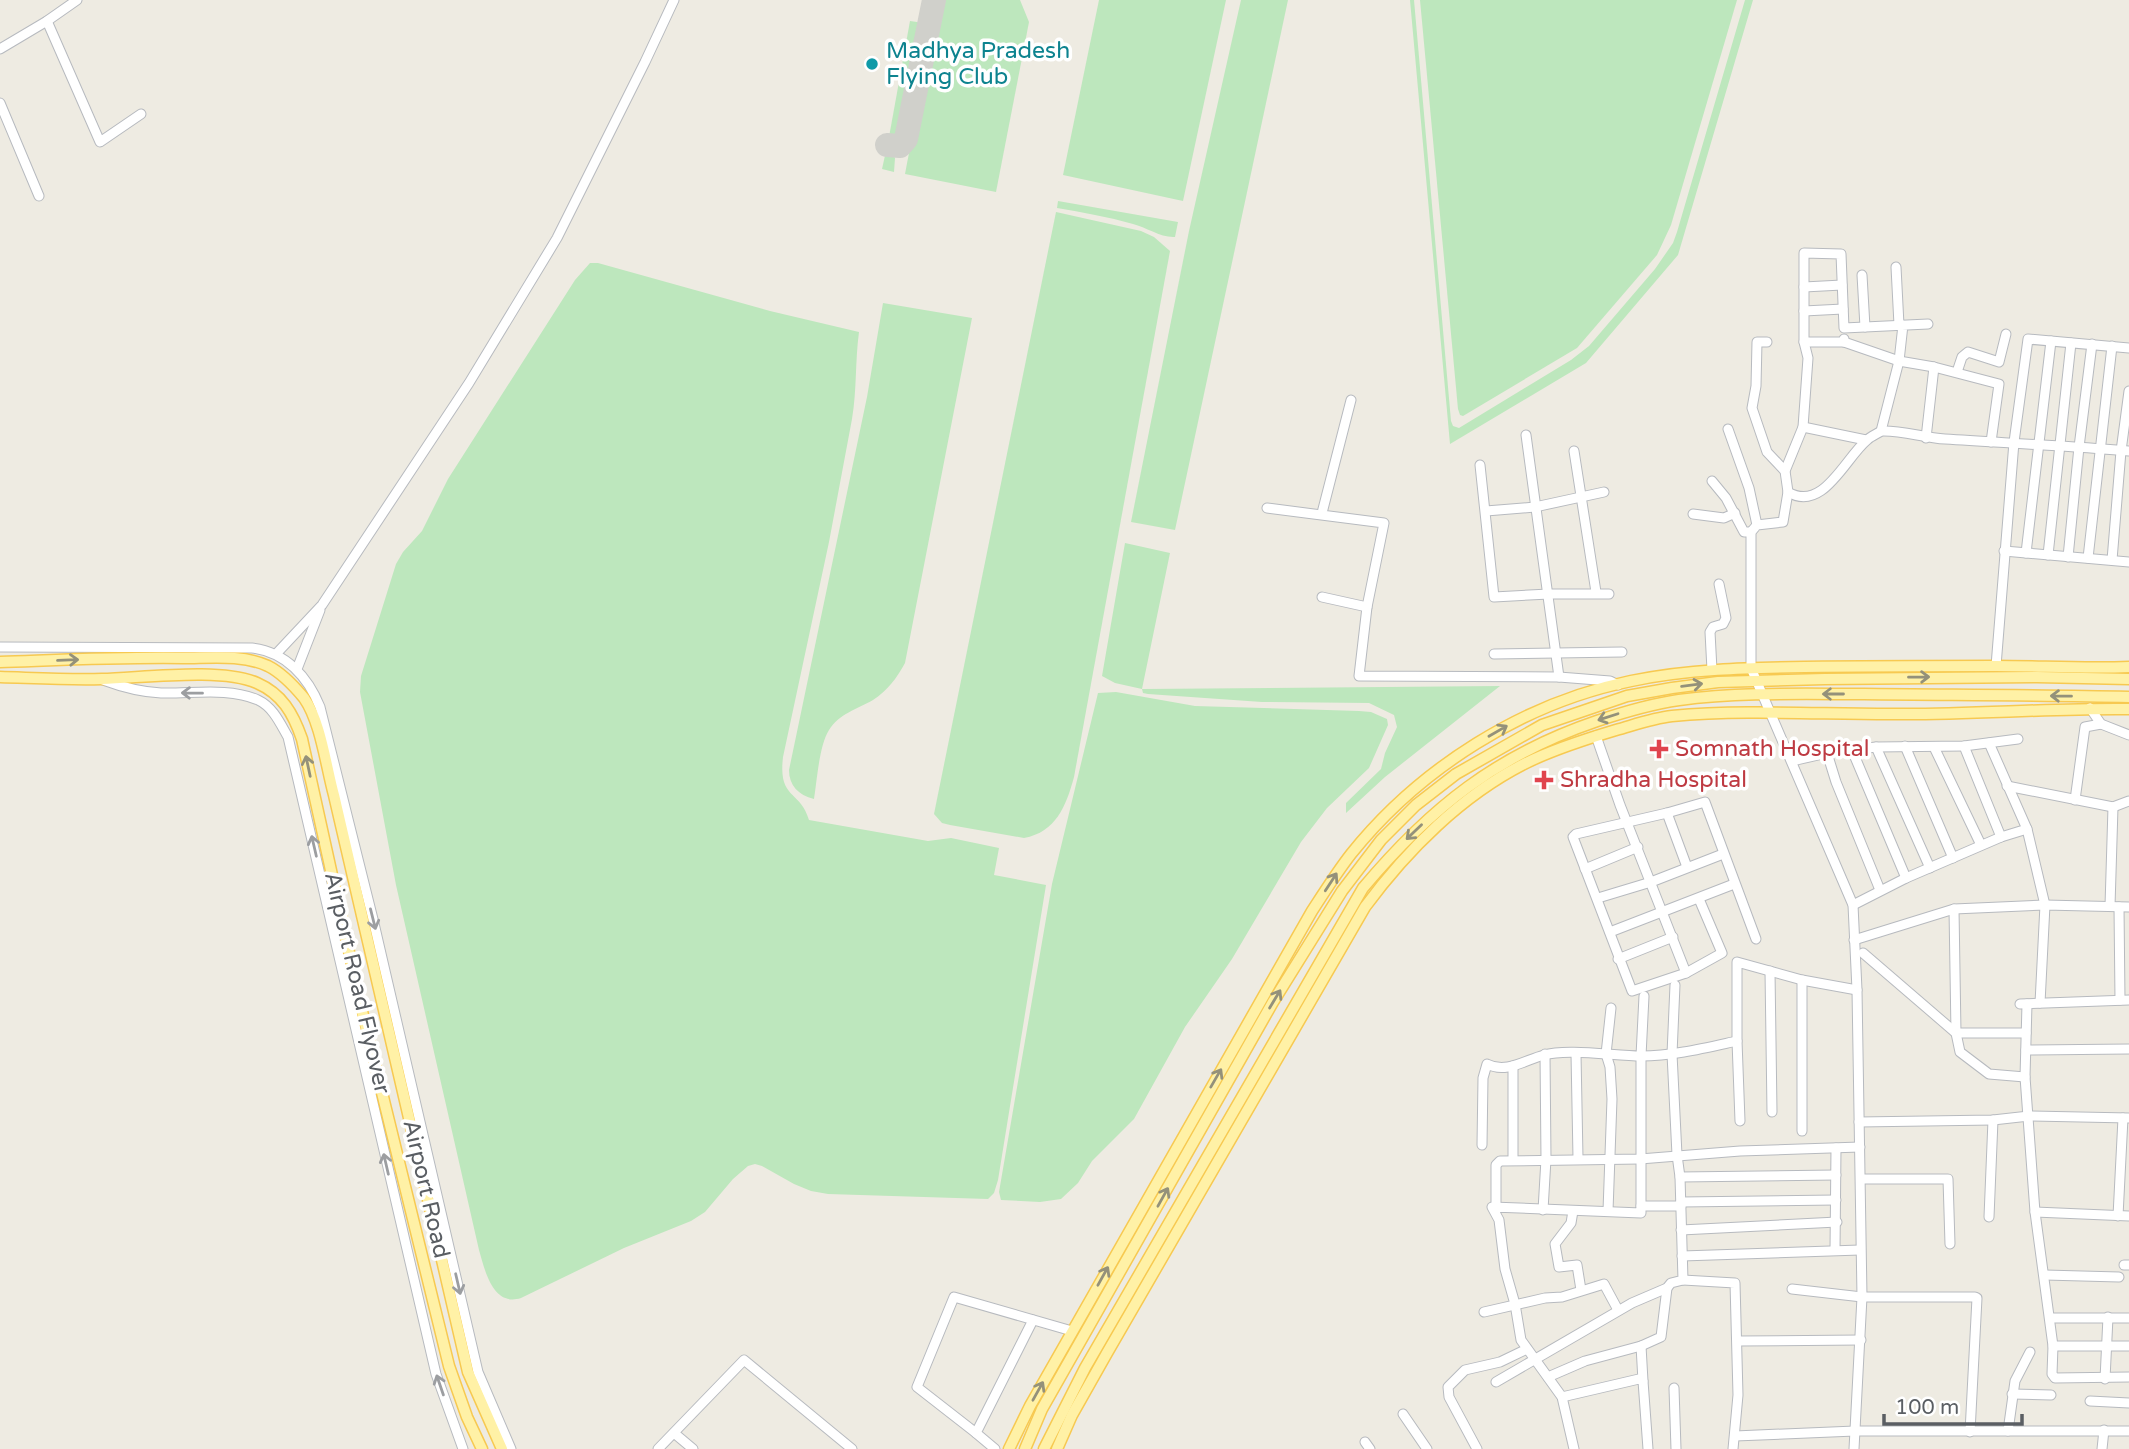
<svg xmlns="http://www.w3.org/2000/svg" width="2129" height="1449" viewBox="0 0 2129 1449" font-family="'Varela Round',sans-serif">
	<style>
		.green { fill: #bde7bd }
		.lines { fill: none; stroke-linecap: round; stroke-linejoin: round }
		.taxiway { stroke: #d0d0cb; stroke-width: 24 }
		.minor-casing { stroke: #b7babf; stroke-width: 11 }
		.major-casing { stroke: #f7c951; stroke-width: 13 }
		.minor { stroke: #fff; stroke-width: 9 }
		.major { stroke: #fff1a6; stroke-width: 10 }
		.oneway { stroke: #94917a }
		.oneway2 { stroke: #9c9ea1 }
		.culture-dot { fill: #0f9aa8; stroke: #fff; stroke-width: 2.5 }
		.health-dot { fill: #e0444e; stroke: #fff; stroke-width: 2.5 }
		.labels { text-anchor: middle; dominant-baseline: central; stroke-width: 7; stroke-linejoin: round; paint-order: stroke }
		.culture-label { font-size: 23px; fill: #0d838f; stroke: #fff; text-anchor: start }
		.health-label { font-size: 23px; fill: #be3a42; stroke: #fff; text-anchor: start }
		.street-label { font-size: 23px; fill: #5a5e63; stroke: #fff }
	</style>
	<rect width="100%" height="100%" fill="#eeebe2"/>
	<g class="green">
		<path d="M938 0H1020L1029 22 996 192 905 174Z"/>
		<path d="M1099 0H1226L1183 201 1063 175Z"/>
		<path d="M1241 0H1288L1175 530 1131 522 1189 231Z"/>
		<path d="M1410 0H1414L1451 421 1453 426 1459 428 1571 360 1589 346 1655 269 1673 243 1677 232 1745 0H1753L1678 255 1586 363 1450 444Z"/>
		<path d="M1420 0H1737L1671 225 1657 255 1577 348 1463 416 1460 415 1458 409Z"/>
		<path d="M910 21 924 23 902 129 897 137H889Z"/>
		<path d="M886 151 891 152 895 158 894 172 882 169Z"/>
		<path d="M1058 201 1178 222 1175 237C1161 238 1146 227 1133 224 1108 217 1082 212 1057 208Z"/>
		<path d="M1056 212 1141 231 1154 237 1170 251 1074 777C1066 806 1056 832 1024 838L950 825 942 823 934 814Z"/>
		<path d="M590 263H598L770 311 859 332C855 361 857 390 852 419L829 542 783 757C778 800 800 789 809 820L928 841 951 838 999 848 994 875 1046 885 998 1180 994 1193 988 1199 828 1194 811 1191 794 1184 762 1166 755 1164 748 1166 733 1179 705 1212 691 1221 624 1248 521 1298C493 1307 485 1271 479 1250L396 885 360 692 361 676 396 564 403 552 422 531 448 479 575 280Z"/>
		<path d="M883 303 972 318 905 663C897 678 887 691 873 700 857 709 839 714 829 730 819 746 817 781 814 799 798 795 789 785 789 770L867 397Z"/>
		<path d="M1125 543 1170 553 1142 689 1500 686 1385 777 1346 813V803L1381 769 1385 753 1397 727 1394 715 1369 703 1262 702 1148 694 1143 693 1142 689 1115 683 1102 676Z"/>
		<path d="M1116 692 1195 706 1359 711 1371 712 1387 719 1388 725 1369 768 1327 808 1301 842 1232 959 1185 1027 1134 1119 1092 1161 1078 1183 1061 1199 1040 1202 1001 1200 999 1192 1052 884 1098 693Z"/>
	</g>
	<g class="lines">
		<path class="taxiway" d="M887 145 900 146 906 139 934 0"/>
		<g class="minor-casing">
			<g id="minor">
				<path d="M47 21 100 142 141 114"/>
				<path d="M0 49 47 21 77 0"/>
				<path d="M0 103 39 196"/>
				<path d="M1896 267 1899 325"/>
				<path d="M1862 275 1865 327"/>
				<path d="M1804 287 1842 285"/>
				<path d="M1804 311 1843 309"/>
				<path d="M1903 325 1899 361 1881 431C1877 434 1871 436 1867 440 1845 458 1823 513 1788 492L1785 471 1803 427 1808 358 1804 342V253L1841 254 1844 328 1928 324"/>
				<path d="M1767 342H1757L1756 386 1752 408 1767 452 1785 471"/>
				<path d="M1804 342H1844V339"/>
				<path d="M1844 342 1899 361 1934 367 1999 384 1991 442"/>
				<path d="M1957 372 1962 357 1968 352 1999 362 2006 334"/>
				<path d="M1803 427 1866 440"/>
				<path d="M1728 429 1749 488 1757 525"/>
				<path d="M1881 431C1902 430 1924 438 1945 439 2007 443 2068 446 2129 451"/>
				<path d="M1526 435 1559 677"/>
				<path d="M1926 438 1934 367"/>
				<path d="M1574 451 1596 592"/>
				<path d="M1480 465 1494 597 1549 594H1609"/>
				<path d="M1712 481 1726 498 1744 532H1751"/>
				<path d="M1788 492 1783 522 1757 525 1751 532V668L1853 905 1857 990 1862 1297 1854 1449"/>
				<path d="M1267 508 1384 523 1367 607 1359 676 1559 677 1610 681 1618 685"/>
				<path d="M1486 511 1535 507 1604 492"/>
				<path d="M1322 513 1351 400"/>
				<path d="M1693 514 1724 518 1735 513"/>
				<path d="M2004 551 2129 562"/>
				<path d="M2026 553 2051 341"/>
				<path d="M2048 555 2071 343"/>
				<path d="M2068 557 2079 447 2092 344"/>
				<path d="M2088 558 2112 346"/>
				<path d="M2112 560 2121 451 2129 391"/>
				<path d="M1322 597 1367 607"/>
				<path d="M0 647 252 648C286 652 308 677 320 707L373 919 478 1372 511 1449"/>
				<path d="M276 654 322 605 469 383 557 238 645 62 674 0"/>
				<path d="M1494 654 1622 652"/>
				<path d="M1996 666 2014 442 2028 339 2129 348"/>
				<path d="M297 669 320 610"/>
				<path d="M1712 670 1710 632 1713 627 1723 624 1726 618 1719 584"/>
				<path d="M103 680C122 687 140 692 161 693 191 694 229 687 258 700 273 707 280 723 288 737L436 1374 463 1449"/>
				<path d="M2090 708 2101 724 2129 735"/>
				<path d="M1596 736 1620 805 1686 973"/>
				<path d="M1989 743 2027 829 2045 905 2040 1003"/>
				<path d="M1905 746 1953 858"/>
				<path d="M1964 746 2001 837"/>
				<path d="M1876 747 1930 868"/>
				<path d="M1934 747 1981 845"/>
				<path d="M1852 750 1906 878"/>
				<path d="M1827 753 1836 782 1880 890"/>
				<path d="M1792 761 1827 753 1876 747 1964 746 2018 739"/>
				<path d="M2007 786 2113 807 2129 801"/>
				<path d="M2075 800 2085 727 2101 724"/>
				<path d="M1667 813 1687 867"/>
				<path d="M1585 869 1638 847"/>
				<path d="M1598 898 1651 882 1723 854"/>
				<path d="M1699 899 1722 953 1686 973 1632 991 1573 837 1576 834 1667 813 1705 802 1756 939"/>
				<path d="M1853 905 1906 878 2001 837 2027 829"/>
				<path d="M2110 906 2113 807"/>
				<path d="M2119 907 2120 1000"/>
				<path d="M1954 909 1956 1033 1960 1052 1989 1074 2025 1077"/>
				<path d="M1610 932 1734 884"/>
				<path d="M1854 940 1954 909 2045 905 2129 907"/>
				<path d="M1863 953 1956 1033H2026"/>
				<path d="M1618 959 1673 937"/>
				<path d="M1770 971 1772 1112"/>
				<path d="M2020 1004 2129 1000"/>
				<path d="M2027 1004 2025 1077 2035 1212 2053 1346 2052 1374 2055 1378 2129 1377"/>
				<path d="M2026 1050 2129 1049"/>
				<path d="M1576 1054 1578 1158"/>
				<path d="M1740 1121 1737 1041V962L1802 980 1857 990"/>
				<path d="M1859 1122 1993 1120 2029 1116 2129 1118"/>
				<path d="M1802 1131V980"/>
				<path d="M1482 1145 1483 1078 1487 1064C1506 1074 1525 1060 1544 1055 1567 1048 1615 1056 1641 1056 1673 1056 1705 1048 1737 1041"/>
				<path d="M1513 1160V1066"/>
				<path d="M1680 1177 1836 1175"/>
				<path d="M1861 1179H1948L1950 1244"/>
				<path d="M1681 1202 1836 1200"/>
				<path d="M1641 1206H1681"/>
				<path d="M1496 1207V1165L1500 1161 1640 1159 1740 1151 1860 1147"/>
				<path d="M1543 1210 1546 1159 1545 1054"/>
				<path d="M1573 1211 1571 1223 1555 1244 1559 1267 1577 1265 1581 1290"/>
				<path d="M1608 1211 1612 1099 1610 1067 1606 1054 1611 1008"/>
				<path d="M2035 1212 2129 1216"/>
				<path d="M2118 1216 2123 1118"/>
				<path d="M1989 1217 1993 1120"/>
				<path d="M1681 1230 1837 1222"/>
				<path d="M1835 1250 1836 1148"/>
				<path d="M1682 1256 1860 1250"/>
				<path d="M2124 1265H2129"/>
				<path d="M2045 1275 2119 1277"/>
				<path d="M1683 1280 1735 1283 1738 1395 1733 1449"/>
				<path d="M1792 1289 1862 1297H1975L1977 1298 1970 1432"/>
				<path d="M1484 1312 1545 1298 1562 1297 1604 1284 1618 1310"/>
				<path d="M2050 1318H2129"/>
				<path d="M1738 1341 1861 1340"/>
				<path d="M1641 1346 1643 1381"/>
				<path d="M2053 1346H2129"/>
				<path d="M1548 1377 1585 1361 1641 1346 1661 1337 1667 1288"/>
				<path d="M2105 1379 2108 1317"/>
				<path d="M1496 1382 1632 1303 1667 1288 1671 1283 1683 1280 1680 1177 1677 1155 1672 1054 1675 985"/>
				<path d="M1674 1388 1676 1449"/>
				<path d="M2012 1394 2051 1395"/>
				<path d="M1562 1397 1639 1379 1643 1381 1648 1449"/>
				<path d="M2090 1401 2129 1403"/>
				<path d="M1403 1414 1427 1449"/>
				<path d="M2008 1431 2015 1381 2030 1352"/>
				<path d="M674 1433 693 1449"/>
				<path d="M976 1433 917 1387 954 1297 1072 1331"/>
				<path d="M1735 1436 1855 1431H2129"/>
				<path d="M1365 1442 1370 1449"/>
				<path d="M658 1449 744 1360 852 1449"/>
				<path d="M995 1449 976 1433 1033 1320"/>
				<path d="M1477 1449 1449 1397 1448 1387 1465 1370 1500 1362 1527 1349"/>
				<path d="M1574 1449 1562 1397 1521 1340 1515 1304 1505 1269 1499 1220 1492 1207 1641 1213V1056L1644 996"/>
				<path d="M2102 1449 2104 1430"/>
			</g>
		</g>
		<g class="major-casing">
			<g id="major">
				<path d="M0 662C61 660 122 657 183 658 210 658 242 654 268 666 282 673 294 686 304 698 321 722 326 766 334 795L468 1372 502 1449"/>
				<path d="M0 677C34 678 68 680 102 679 142 678 222 667 257 683 282 694 293 713 302 739L362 1011 449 1366 467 1417 482 1449"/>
				<path d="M1009 1449 1030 1406 1312 911C1325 891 1337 872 1351 854 1420 768 1523 703 1631 681 1688 669 1747 668 1805 667 1869 666 1933 666 1996 666 2040 666 2085 669 2129 667"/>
				<path d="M1025 1449 1042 1409 1273 1002 1342 891 1381 840 1416 805 1456 774 1542 725 1627 696 1672 688 1718 682 1825 679 2037 677 2129 679"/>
				<path d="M1044 1449 1085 1368 1363 888C1431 807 1497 755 1597 721 1624 712 1651 704 1679 700 1740 692 1802 694 1864 694 1952 695 2041 695 2129 697"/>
				<path d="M1057 1449 1072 1415 1107 1353 1365 907C1407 850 1462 795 1526 763 1554 749 1586 739 1616 730 1634 725 1653 718 1672 716 1750 709 1829 715 1906 714 1980 714 2055 708 2129 709"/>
			</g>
		</g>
		<use href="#minor" class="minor"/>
		<use href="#major" class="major"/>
	</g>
	<defs><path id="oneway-shaft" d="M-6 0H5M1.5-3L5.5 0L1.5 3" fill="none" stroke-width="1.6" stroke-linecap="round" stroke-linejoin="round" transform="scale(1.75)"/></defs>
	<g class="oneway">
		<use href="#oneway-shaft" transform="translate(68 660) rotate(-2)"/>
		<use href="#oneway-shaft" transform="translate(1919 677) rotate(-1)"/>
		<use href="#oneway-shaft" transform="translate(1692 685) rotate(-7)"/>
		<use href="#oneway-shaft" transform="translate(1833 694) rotate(-180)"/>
		<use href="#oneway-shaft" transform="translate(2061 696) rotate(-179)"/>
		<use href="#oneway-shaft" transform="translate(1608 717) rotate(162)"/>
		<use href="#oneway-shaft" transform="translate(1498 731) rotate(-30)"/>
		<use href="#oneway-shaft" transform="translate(308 766) rotate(-102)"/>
		<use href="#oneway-shaft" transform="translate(1414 832) rotate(136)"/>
		<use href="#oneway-shaft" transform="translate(1331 882) rotate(-57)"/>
		<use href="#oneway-shaft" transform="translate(1275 999) rotate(-59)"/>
		<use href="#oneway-shaft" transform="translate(1216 1078) rotate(-60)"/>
		<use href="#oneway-shaft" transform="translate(1163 1197) rotate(-61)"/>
		<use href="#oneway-shaft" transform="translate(1103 1276) rotate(-61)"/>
		<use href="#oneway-shaft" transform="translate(1038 1391) rotate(-61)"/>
	</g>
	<g class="oneway2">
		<use href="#oneway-shaft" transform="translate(192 693) rotate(-179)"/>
		<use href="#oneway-shaft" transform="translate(314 846) rotate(-103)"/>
		<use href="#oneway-shaft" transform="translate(373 919) rotate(76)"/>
		<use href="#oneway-shaft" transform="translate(386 1164) rotate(-103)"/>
		<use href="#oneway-shaft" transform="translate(458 1284) rotate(77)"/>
		<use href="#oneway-shaft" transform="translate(440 1385) rotate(-109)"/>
	</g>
	<circle class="culture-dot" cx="872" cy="64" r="7"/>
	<g class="health-dot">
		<path d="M1655.5 738.5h7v7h7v7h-7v7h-7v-7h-7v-7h7z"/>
		<path d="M1540.5 769.5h7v7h7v7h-7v7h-7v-7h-7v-7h7z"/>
	</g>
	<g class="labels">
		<g class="culture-label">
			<text x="886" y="51">Madhya Pradesh<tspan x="886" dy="26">Flying Club</tspan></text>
		</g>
		<g class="health-label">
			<text x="1675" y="749">Somnath Hospital</text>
			<text x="1560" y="780">Shradha Hospital</text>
		</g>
		<g class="street-label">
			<text transform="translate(357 983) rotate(77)">Airport Road Flyover</text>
			<text transform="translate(426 1189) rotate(77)">Airport Road</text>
		</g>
	</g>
	<path d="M1884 1414v10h138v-10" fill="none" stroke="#5a5e63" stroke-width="3.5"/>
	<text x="1895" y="1414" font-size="21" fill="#5a5e63" stroke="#ffffff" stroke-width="5" paint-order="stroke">100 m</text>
</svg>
